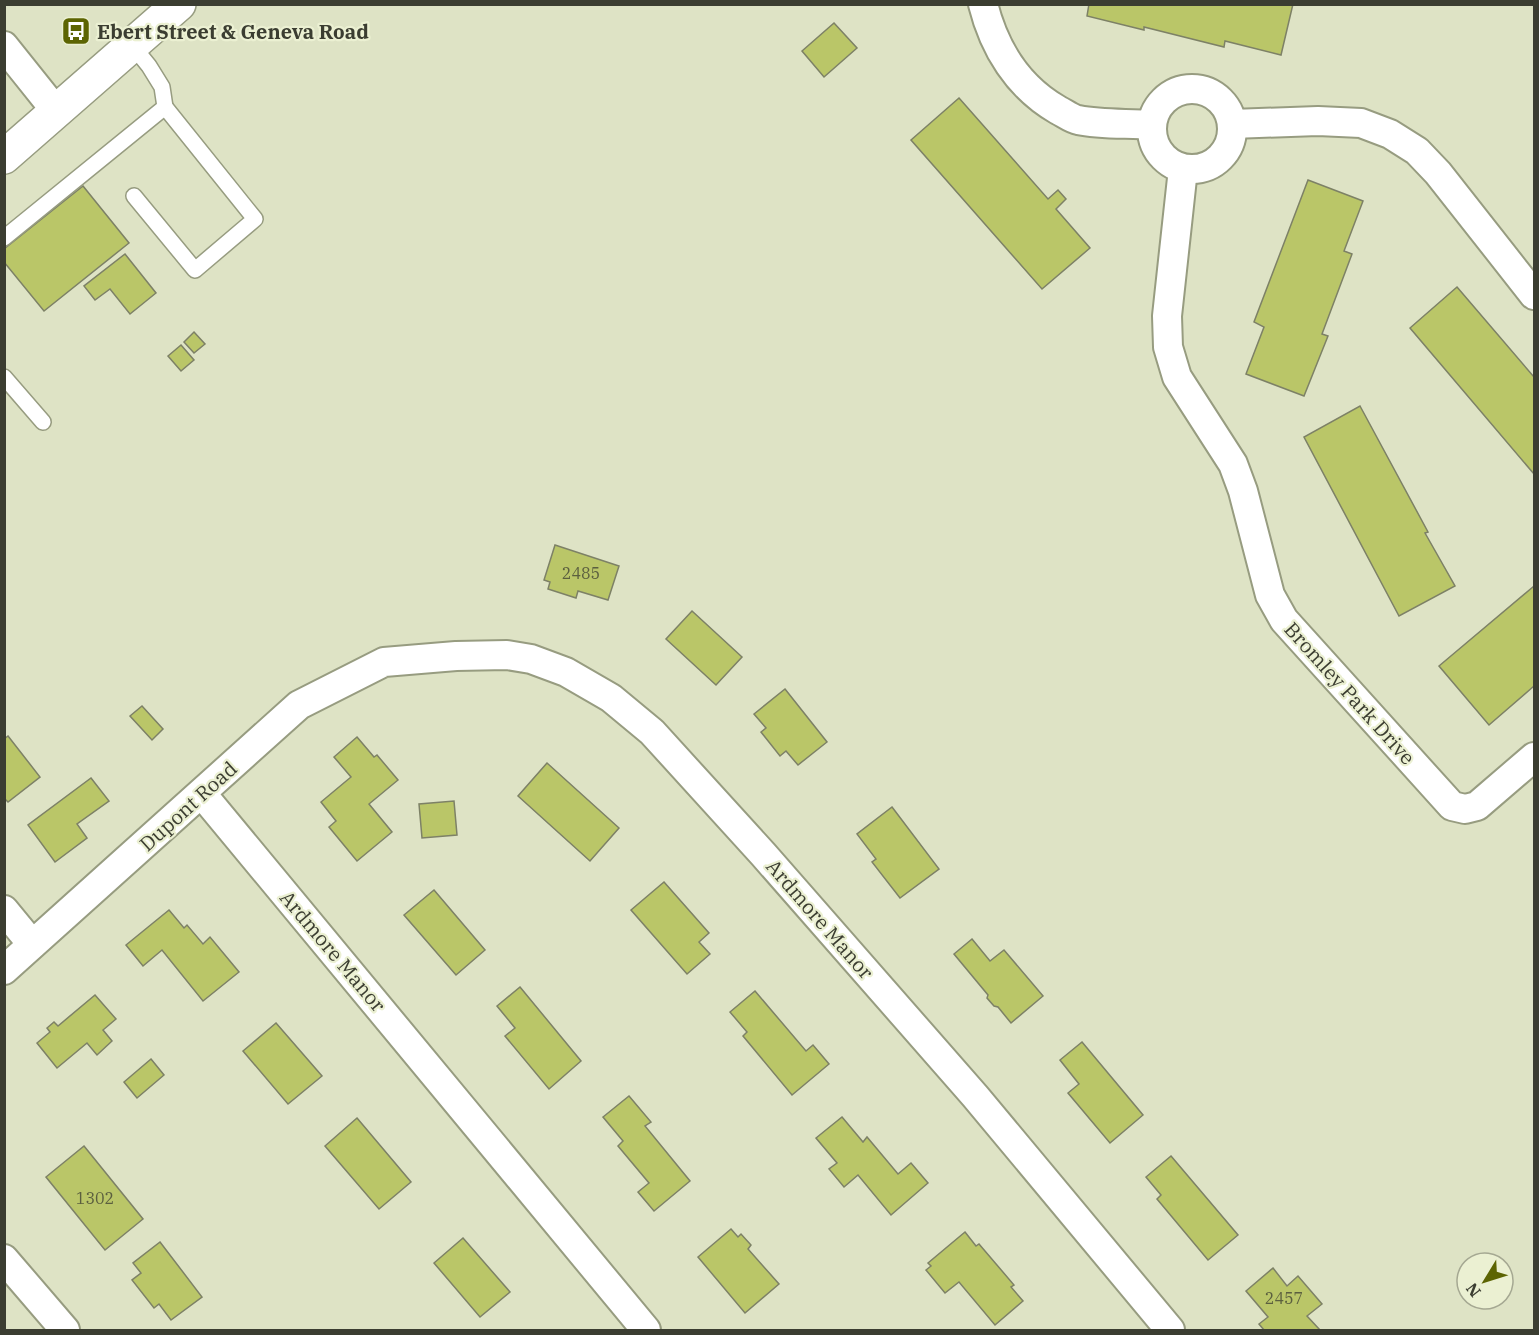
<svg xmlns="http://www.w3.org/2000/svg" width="1539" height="1335" viewBox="0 0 1539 1335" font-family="'IBM Plex Serif',serif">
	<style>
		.building { fill: #bac668; stroke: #7d8166; stroke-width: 1.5 }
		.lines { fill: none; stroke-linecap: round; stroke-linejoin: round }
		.lane-casing { stroke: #979c80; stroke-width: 18 }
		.street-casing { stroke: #979c80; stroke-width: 32 }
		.secondary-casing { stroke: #979c80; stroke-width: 36 }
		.lane { stroke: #fff; stroke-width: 15 }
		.street { stroke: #fff; stroke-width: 28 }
		.secondary { stroke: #fff; stroke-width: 33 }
		.labels { text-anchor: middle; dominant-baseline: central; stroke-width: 4.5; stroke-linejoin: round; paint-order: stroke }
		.number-label { font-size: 16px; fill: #5b5f3f }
		.poi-label { font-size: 20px; font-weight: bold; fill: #3b3d31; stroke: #ebf0d2; text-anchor: start }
		.street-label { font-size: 20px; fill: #3b3d31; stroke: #ebf0d2 }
	</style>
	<rect width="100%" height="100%" fill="#dee3c5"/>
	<g class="building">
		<path d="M1089 4H1293L1281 55 1225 41 1224 47 1144 27V30L1087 16Z"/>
		<path d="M834 23 857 48 824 77 802 51Z"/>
		<path d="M959 98 1048 199 1058 190 1066 199 1056 209 1090 248 1042 289 911 140Z"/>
		<path d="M1308 180 1363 201 1344 251 1352 254 1322 334 1328 336 1304 396 1246 374 1264 327 1254 322Z"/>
		<path d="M83 186 129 243 44 311 4 262V249Z"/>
		<path d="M125 254 156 293 130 314 110 289 95 300 84 286Z"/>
		<path d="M1457 287 1534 377V474L1410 328Z"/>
		<path d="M194 332 205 344 194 353 184 342Z"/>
		<path d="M181 345 194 360 181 371 168 356Z"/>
		<path d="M1360 406 1428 532 1425 533 1455 586 1399 616 1304 437Z"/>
		<path d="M555 545 619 566 608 600 578 591 576 598 548 589 550 582 544 580Z"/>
		<path d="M1534 586V686L1489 725 1439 666Z"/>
		<path d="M692 611 742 657 716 685 666 639Z"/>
		<path d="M785 689 827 742 798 765 786 751 780 756 761 732 766 728 754 714Z"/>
		<path d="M142 706 163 729 152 740 130 716Z"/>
		<path d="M8 736 40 777 8 802 4 798V739Z"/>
		<path d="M357 737 374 757 377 755 398 780 369 804 392 832 357 861 329 827 336 821 321 802 351 777 334 757Z"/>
		<path d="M547 763 619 828 590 861 518 796Z"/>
		<path d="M91 778 109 801 77 824 87 838 55 862 28 825Z"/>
		<path d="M454 801 457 835 422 838 419 804Z"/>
		<path d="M892 807 939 869 900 898 872 862 876 859 857 834Z"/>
		<path d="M664 882 709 933 699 942 710 954 687 974 631 910Z"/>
		<path d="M434 890 485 950 456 975 404 915Z"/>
		<path d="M169 910 184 928 187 925 203 944 210 937 239 972 203 1001 162 950 143 966 126 945Z"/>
		<path d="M972 939 990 961 1004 950 1043 996 1011 1023 998 1007 994 1006 987 998 988 995 954 954Z"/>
		<path d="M520 987 581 1061 549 1089 505 1036 515 1028 497 1006Z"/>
		<path d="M755 991 806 1051 813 1045 829 1064 792 1095 743 1036 747 1032 730 1012Z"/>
		<path d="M95 995 116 1019 103 1030 112 1041 97 1055 87 1043 57 1068 37 1043 50 1032 47 1028 54 1022 58 1026Z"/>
		<path d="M276 1023 322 1076 288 1104 243 1051Z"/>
		<path d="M1082 1042 1143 1115 1110 1143 1068 1093 1079 1084 1060 1060Z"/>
		<path d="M151 1059 164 1075 137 1098 124 1082Z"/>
		<path d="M629 1096 651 1122 645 1126 690 1181 654 1211 638 1192 649 1183 618 1146 623 1141 603 1117Z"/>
		<path d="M842 1117 863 1142 867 1137 898 1174 911 1163 928 1183 891 1215 858 1175 844 1187 829 1169 837 1163 816 1138Z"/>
		<path d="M357 1118 411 1182 379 1209 325 1146Z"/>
		<path d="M84 1146 143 1219 105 1250 46 1177Z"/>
		<path d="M1171 1156 1238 1235 1208 1260 1157 1199 1161 1195 1146 1177Z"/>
		<path d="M731 1229 738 1237 741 1234 751 1245 748 1249 779 1284 745 1313 698 1257Z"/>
		<path d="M965 1232 976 1246 979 1244 1014 1285 1011 1287 1023 1301 995 1325 959 1282 945 1293 926 1270 931 1266 928 1263Z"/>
		<path d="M463 1238 510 1292 480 1317 434 1263Z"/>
		<path d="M160 1242 202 1297 171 1320 159 1304 154 1308 132 1280 141 1273 133 1263Z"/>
		<path d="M1273 1268 1287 1286 1298 1276 1322 1304 1307 1316 1320 1330H1264L1259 1324 1268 1317 1246 1291Z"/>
	</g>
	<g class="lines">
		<g class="lane-casing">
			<g id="lane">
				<path d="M134 196 195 270 255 219 165 107"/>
				<path d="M4 238 165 107 162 87 149 66 132 45"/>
				<path d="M4 377 43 422"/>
			</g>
		</g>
		<g class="street-casing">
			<g id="street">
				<path d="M983 4C994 48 1018 87 1058 110 1064 113 1072 119 1078 120 1102 125 1128 123 1152 125"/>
				<path d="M4 46 56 111"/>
				<circle cx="1192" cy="129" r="40"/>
				<path d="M1232 124 1318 121 1361 123 1390 134 1417 151 1438 173 1534 295"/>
				<path d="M1183 169 1167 316 1168 347 1177 377 1233 464 1243 491 1270 595 1284 620 1452 806 1465 809 1477 806 1534 757"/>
				<path d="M202 794 646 1330"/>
				<path d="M4 910 32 944"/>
				<path d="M4 970 299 705 384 662 456 656 507 655 531 659 566 672 611 698 652 732 763 854 975 1096 1170 1330"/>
				<path d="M4 1259 65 1330"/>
			</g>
		</g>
		<g class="secondary-casing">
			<path id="secondary" d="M4 157 179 4"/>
		</g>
		<use href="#lane" class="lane"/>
		<use href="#street" class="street"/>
		<use href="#secondary" class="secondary"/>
	</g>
	<defs>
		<g id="bus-square" transform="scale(1.5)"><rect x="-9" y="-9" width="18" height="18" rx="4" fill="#5c6402" stroke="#ebf0d2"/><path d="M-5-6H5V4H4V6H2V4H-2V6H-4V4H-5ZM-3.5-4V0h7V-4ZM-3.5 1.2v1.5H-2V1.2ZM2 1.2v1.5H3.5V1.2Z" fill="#fff"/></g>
	</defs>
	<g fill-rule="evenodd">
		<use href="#bus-square" x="76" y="31"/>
	</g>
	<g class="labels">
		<g class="number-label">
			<text x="581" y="573">2485</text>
			<text x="95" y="1198">1302</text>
			<text x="1284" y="1298">2457</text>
		</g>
		<g class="poi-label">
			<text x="97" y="31">Ebert Street &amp; Geneva Road</text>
		</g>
		<g class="street-label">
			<text transform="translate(1350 693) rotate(48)">Bromley Park Drive</text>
			<text transform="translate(188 806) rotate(-42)">Dupont Road</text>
			<text transform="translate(820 919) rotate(49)">Ardmore Manor</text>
			<text transform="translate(333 951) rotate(50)">Ardmore Manor</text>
		</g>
	</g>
	<rect width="1539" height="1335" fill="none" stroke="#3b3d31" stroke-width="12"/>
	<g transform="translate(1485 1281) rotate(232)"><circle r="28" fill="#ebf0d2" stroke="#a5a892" stroke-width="1.5"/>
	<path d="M0-4.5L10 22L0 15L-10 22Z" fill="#5c6402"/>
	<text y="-9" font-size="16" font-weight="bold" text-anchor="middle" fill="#3b3d31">N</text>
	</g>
</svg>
